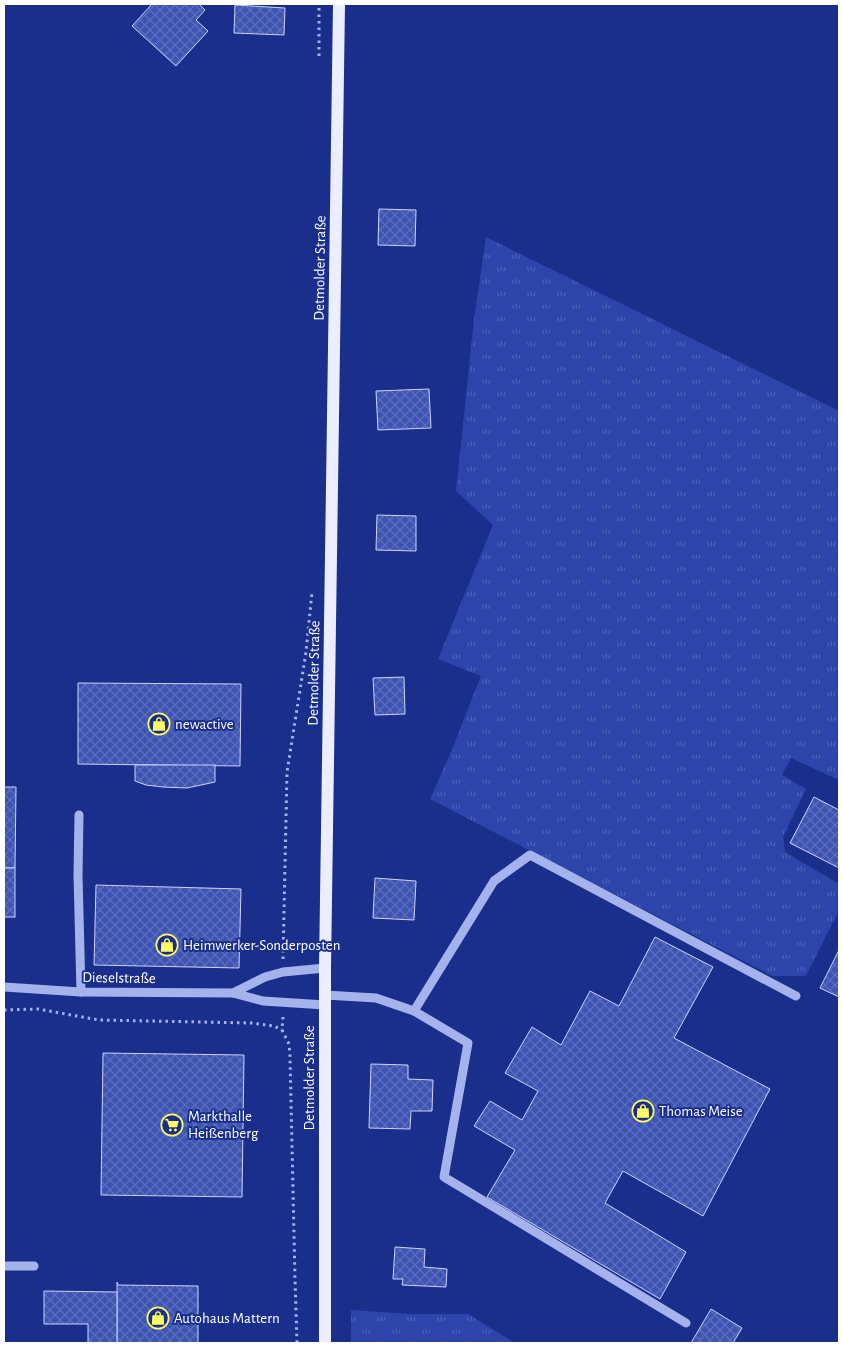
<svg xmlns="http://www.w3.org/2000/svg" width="843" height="1347" viewBox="0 0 843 1347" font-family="'Alegreya Sans',sans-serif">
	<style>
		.grass { fill: url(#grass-tufts) }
		.building { fill: url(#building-cross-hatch); stroke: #cbd4fa }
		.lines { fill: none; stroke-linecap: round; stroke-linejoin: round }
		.path { stroke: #a5b3ed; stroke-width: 3; stroke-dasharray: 2.5 4; stroke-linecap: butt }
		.minor { stroke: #a5b3ed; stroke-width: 9 }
		.major { stroke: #eceeff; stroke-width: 12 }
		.labels { text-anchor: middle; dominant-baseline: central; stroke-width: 4; stroke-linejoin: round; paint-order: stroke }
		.street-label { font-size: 15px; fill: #fff; stroke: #1a2e8c }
		.poi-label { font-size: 15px; fill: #fff; stroke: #1a2e8c; text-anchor: start }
	</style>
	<defs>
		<pattern id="grass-tufts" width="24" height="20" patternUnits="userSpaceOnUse" patternTransform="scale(1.25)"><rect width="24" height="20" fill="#2d45aa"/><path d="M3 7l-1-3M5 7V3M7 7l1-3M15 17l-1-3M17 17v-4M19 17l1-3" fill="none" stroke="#4c61b7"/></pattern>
		<pattern id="building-cross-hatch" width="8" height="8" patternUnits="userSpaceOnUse" patternTransform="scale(1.25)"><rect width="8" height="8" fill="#3e54b2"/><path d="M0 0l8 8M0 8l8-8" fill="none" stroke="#5b6ebe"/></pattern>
	</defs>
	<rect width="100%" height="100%" fill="#1a2e8c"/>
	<g class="grass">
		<path d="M486 237 839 411V780L791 758 782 775 806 789 783 837 785 852 839 884V910L806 976H772L430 799 451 752 481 676 438 659 493 525 456 491 474 320Z"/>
		<path d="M351 1310 409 1314H468L515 1343H351Z"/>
	</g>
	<g class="building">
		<path d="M152 4H199L205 10 196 20 208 31 176 66 132 26Z"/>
		<path d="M235 5 285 8 284 35 234 33Z"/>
		<path d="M379 209 416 210 415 246 378 245Z"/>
		<path d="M429 389 431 428 378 430 376 391Z"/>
		<path d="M377 515 416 516V551L376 550Z"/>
		<path d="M404 677 405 714 375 715 373 678Z"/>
		<path d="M78 683 241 684 240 766 78 764Z"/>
		<path d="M135 765H215V782L187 788 163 787 146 785 135 781Z"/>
		<path d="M4 787H16L15 868H4Z"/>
		<path d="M814 797 839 810V868L790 843Z"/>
		<rect x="4" y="868" width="11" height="49"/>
		<path d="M375 878 416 881 414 920 373 918Z"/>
		<path d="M96 885 241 889 239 968 94 965Z"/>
		<path d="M655 937 713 967 674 1038 770 1089 703 1216 623 1171 605 1203 686 1252 660 1299 487 1197 515 1150 474 1126 490 1101 522 1120 538 1091 505 1073 532 1027 561 1045 590 991 619 1006Z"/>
		<path d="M839 950V997L820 988Z"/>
		<path d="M103 1053 244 1055 242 1197 101 1195Z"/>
		<path d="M371 1064 408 1065V1079L433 1080 432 1111H411L410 1129 369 1128Z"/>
		<path d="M395 1247 425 1249 424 1267 447 1269 446 1287 402 1285 403 1279H393Z"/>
		<path d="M117 1282 118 1285 198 1286V1343H117Z"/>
		<path d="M44 1291 117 1292V1343H88V1324H44Z"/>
		<path d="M711 1309 742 1328 733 1343H691Z"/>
	</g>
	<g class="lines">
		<g class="path">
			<path d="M319 56V4"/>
			<path d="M283 959 287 772 306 652 312 592"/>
			<path d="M4 1010 38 1009 99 1020 251 1023 274 1026 282 1030"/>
			<path d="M283 1017 282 1030 289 1044 290 1056 295 1279 297 1343"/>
		</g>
		<g class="minor">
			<path d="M79 815 78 875 81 992"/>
			<path d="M4 987 81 992 233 993 263 1001 325 1005"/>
			<path d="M233 993 265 977 283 972 325 968"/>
			<path d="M325 995 376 998 414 1011 494 881 530 855 796 996"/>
			<path d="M414 1011 468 1043 444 1177 686 1323"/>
			<path d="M4 1266H34"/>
		</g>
		<path class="major" d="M325 1343V968L339 4"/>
	</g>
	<defs>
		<g id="shop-ring" transform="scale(1.125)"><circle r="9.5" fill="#1a2e8c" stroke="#fffb62" stroke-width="1.5"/><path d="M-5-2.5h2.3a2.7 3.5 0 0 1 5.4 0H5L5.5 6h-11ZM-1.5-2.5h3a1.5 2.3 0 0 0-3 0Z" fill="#fffb62"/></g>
		<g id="supermarket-ring" transform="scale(1.125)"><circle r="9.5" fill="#1a2e8c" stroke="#fffb62" stroke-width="1.5"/><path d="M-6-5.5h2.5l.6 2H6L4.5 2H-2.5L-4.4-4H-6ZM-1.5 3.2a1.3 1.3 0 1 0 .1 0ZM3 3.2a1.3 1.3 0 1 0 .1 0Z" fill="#fffb62"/></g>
	</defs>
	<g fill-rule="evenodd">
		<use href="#shop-ring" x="159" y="724"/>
		<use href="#shop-ring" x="167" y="945"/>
		<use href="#shop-ring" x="643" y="1111"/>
		<use href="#supermarket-ring" x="172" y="1125"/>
		<use href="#shop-ring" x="158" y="1318"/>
	</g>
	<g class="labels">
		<g class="street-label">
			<text transform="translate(320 268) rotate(-89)">Detmolder Straße</text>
			<text transform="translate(314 673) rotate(-89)">Detmolder Straße</text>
			<text transform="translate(119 978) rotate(1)">Dieselstraße</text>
			<text transform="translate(309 1078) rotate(-90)">Detmolder Straße</text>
		</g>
		<g class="poi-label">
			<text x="175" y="724">newactive</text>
			<text x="183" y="945">Heimwerker-Sonderposten</text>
			<text x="659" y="1111">Thomas Meise</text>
			<text x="188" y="1116">Markthalle<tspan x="188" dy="17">Heißenberg</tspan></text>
			<text x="174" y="1318">Autohaus Mattern</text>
		</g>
	</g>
	<rect width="843" height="1347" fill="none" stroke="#ffffff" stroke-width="10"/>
</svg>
